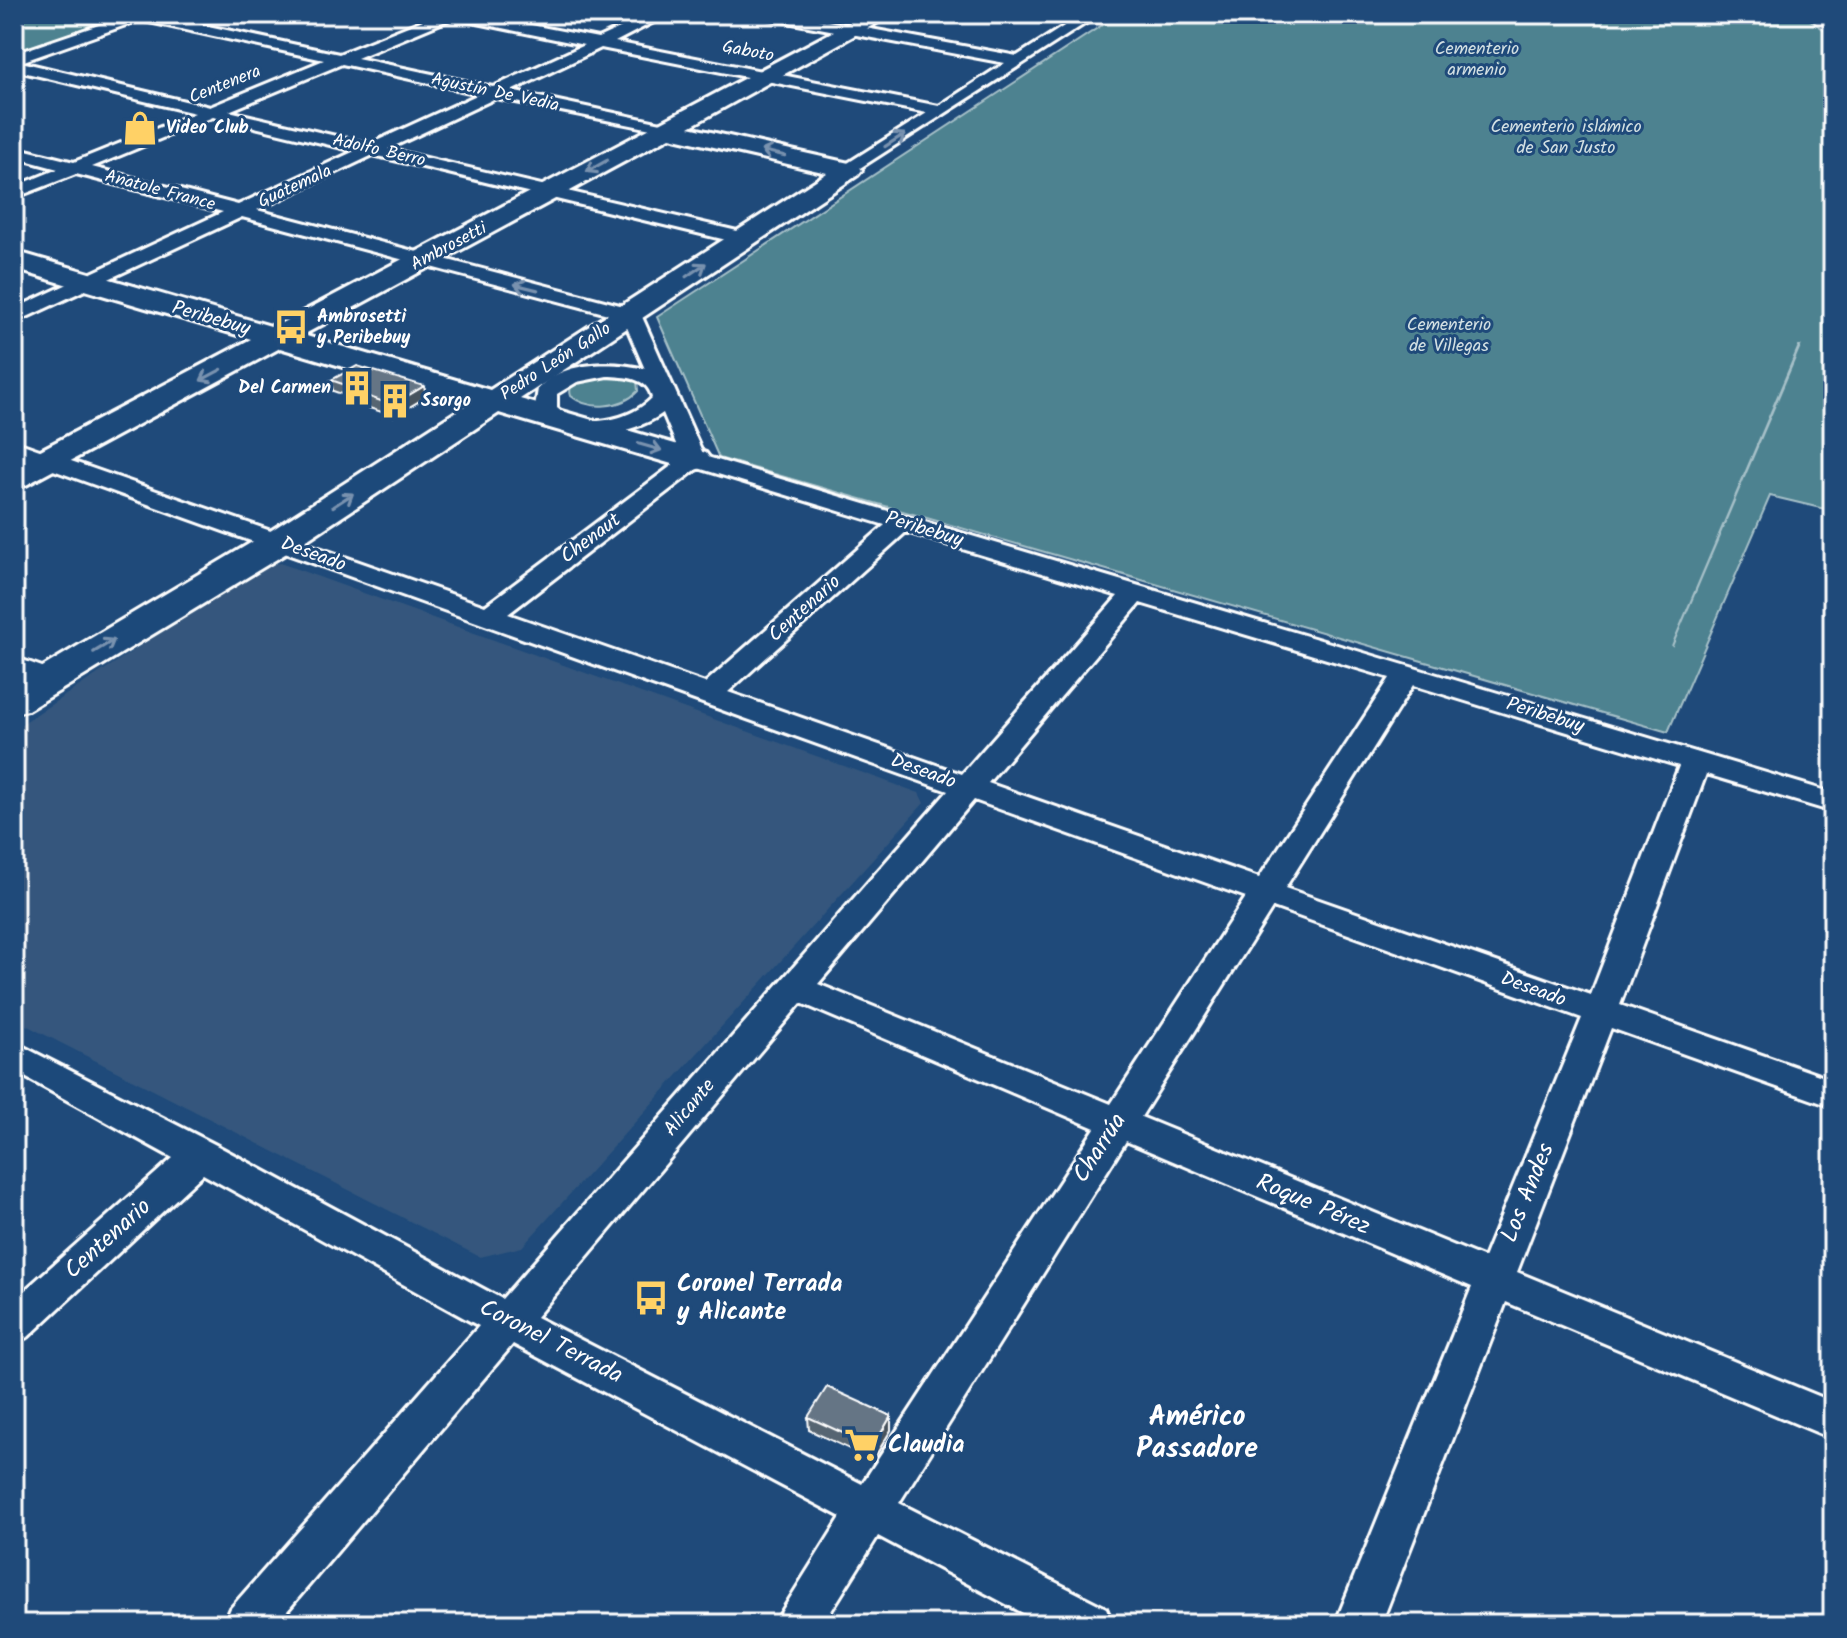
<svg xmlns="http://www.w3.org/2000/svg" width="1847" height="1638" viewBox="0 0 1847 1638" font-family="Kalam,sans-serif">
	<style>
		.built { fill: #34577d }
		.green { fill: #4e8290; stroke: #a6c0c8; stroke-width: 2; fill-rule: evenodd }
		.lines { fill: none; stroke-linecap: round; stroke-linejoin: round }
		.street-casing { stroke: #fff; stroke-width: 6 }
		.secondary-casing { stroke: #fff; stroke-width: 6 }
		.street { fill: #1f4a7a; fill-rule: evenodd }
		.secondary { fill: #1f4a7a; fill-rule: evenodd }
		.wall { fill: #576572; stroke: #fff; stroke-width: 2 }
		.shaded-wall { fill: #47525d; stroke: #fff; stroke-width: 2 }
		.building { fill: #657585; stroke: #fff; stroke-width: 2 }
		.oneway { stroke: #7992af }
		.labels { text-anchor: middle; dominant-baseline: central; stroke-width: 6; stroke-linejoin: round; paint-order: stroke }
		.far-park-label { font-size: 18px; fill: #d3e0e3; stroke: #1f4a7a }
		.far-street-label { font-size: 18px; fill: #fff; stroke: #1f4a7a }
		.far-poi-label { font-size: 18px; font-weight: bold; fill: #fff; stroke: #1f4a7a; text-anchor: start }
		.street-label { font-size: 20px; fill: #fff; stroke: #1f4a7a }
		.near-street-label { font-size: 24px; fill: #fff; stroke: #1f4a7a }
		.near-poi-label { font-size: 24px; font-weight: bold; fill: #fff; stroke: #1f4a7a; text-anchor: start }
		.near-quarter-label { font-size: 28px; font-weight: bold; fill: #fff; stroke: #1f4a7a }
	</style>
	<rect width="100%" height="100%" fill="#1f4a7a"/>
	<filter id="ink" filterUnits="userSpaceOnUse"><feTurbulence type="fractalNoise" baseFrequency=".0125" numOctaves="2"/><feDisplacementMap in="SourceGraphic" scale="16" xChannelSelector="R" yChannelSelector="G"/><feConvolveMatrix kernelMatrix="1 2 1 2 8 2 1 2 1" color-interpolation-filters="sRGB"/></filter>
	<g filter="url(#ink)">
		<path class="built" d="M280 563 919 793 924 803 522 1247 480 1257 14 1019V729L262 566Z"/>
		<g class="green">
			<path d="M14 14H118L14 57Z"/>
			<path d="M1119 14H1802L1833 36V511L1770 496 1668 732 719 458 657 317ZM1799 346H1800L1672 646Z"/>
			<path d="M586 376H630L637 380 638 391C622 408 589 411 571 396 567 384 578 381 586 376Z"/>
		</g>
		<g class="lines">
			<g class="street-casing">
				<g id="street">
					<path d="M131 14H152L339 54 438 14H475L598 38 650 14H669L615 42 939 106 1005 63 766 18 759 14H790L1017 56 1083 14H1100L849 175 840 170 843 166 927 113 601 48 511 91 671 125V133L496 98 388 149 750 234 752 238 743 244 373 155 257 210 639 310 704 456 1833 793V812L1706 774 1620 1005 1833 1080V1107L1611 1028 1517 1272 1833 1402V1439L1506 1302 1381 1624H1335L1472 1287 1126 1141 899 1503 1106 1608 1113 1624H1044L878 1536 823 1624H774L841 1517 513 1344 276 1624H224L231 1608 479 1326 203 1174 28 1337 14 1342V1300L173 1158 14 1071V1042L214 1144 502 1299 948 791 14 456V441L485 606 682 458 663 413C630 437 560 448 535 408L538 389C561 361 612 361 645 369L623 318 242 217 14 323V309L223 212 76 174 14 198V187L58 169 14 157V147L74 162 195 113 14 70V54ZM453 18 584 45 493 87 357 58ZM140 20 324 60 210 107 21 62ZM342 64 479 94 370 144 229 111ZM213 117 355 151 238 205 92 167ZM607 376C625 377 648 377 652 398 630 421 582 431 557 408V394L577 382ZM698 468 885 525 705 683 508 614ZM906 532 1118 596 962 774 728 692ZM1140 603 1390 678 1259 878 988 783ZM1413 685 1679 766 1591 995 1285 888ZM974 800 1246 897 1111 1104 818 984ZM1273 907 1582 1018 1484 1258 1141 1117ZM801 1003 1095 1128 862 1484 536 1317Z"/>
					<path d="M14 657 59 673 63 679 59 685 49 687 14 675Z"/>
				</g>
			</g>
			<g class="secondary-casing">
				<path id="secondary" d="M866 14H893L689 127 858 165 862 170 858 175 520 399 706 453 711 460 706 467 694 470 682 467 499 413 290 551 28 710 14 713V684L264 535 468 404 280 348 26 485 14 488V464L251 339 14 269V251L274 327ZM670 137 827 173 490 390 303 335Z"/>
			</g>
			<use href="#street" class="street"/>
			<use href="#secondary" class="secondary"/>
		</g>
		<g class="wall">
			<path d="M331 380 424 386 426 397 394 416 363 406 362 401 333 391Z"/>
			<path d="M891 1416V1430L873 1460 809 1430 808 1417Z"/>
		</g>
		<g class="shaded-wall">
			<path d="M424 386 426 397 394 416 392 405Z"/>
			<path d="M891 1416V1430L873 1460V1447Z"/>
		</g>
		<g class="building">
			<path d="M357 366 424 386 392 405 361 394 366 392 331 380Z"/>
			<path d="M827 1387 891 1416 873 1447 808 1417Z"/>
		</g>
		<defs><path id="oneway-shaft" d="M-6 0H5M1.5-3L5.5 0L1.5 3" fill="none" stroke-width="1.6" stroke-linecap="round" stroke-linejoin="round" transform="scale(2)"/></defs>
		<g class="oneway">
			<use href="#oneway-shaft" transform="translate(895 140) rotate(-33)"/>
			<use href="#oneway-shaft" transform="translate(773 153) rotate(-167)"/>
			<use href="#oneway-shaft" transform="translate(597 166) rotate(151)"/>
			<use href="#oneway-shaft" transform="translate(696 270) rotate(-34)"/>
			<use href="#oneway-shaft" transform="translate(526 287) rotate(-166)"/>
			<use href="#oneway-shaft" transform="translate(211 375) rotate(152)"/>
			<use href="#oneway-shaft" transform="translate(650 447) rotate(16)"/>
			<use href="#oneway-shaft" transform="translate(343 500) rotate(-33)"/>
			<use href="#oneway-shaft" transform="translate(104 646) rotate(-31)"/>
		</g>
	</g>
	<defs>
		<g id="shop-bare" transform="scale(2.76)"><path d="M-5-2.5h2.3a2.7 3.5 0 0 1 5.4 0H5L5.5 6h-11ZM-1.5-2.5h3a1.5 2.3 0 0 0-3 0Z" fill="#ffd166" stroke="#1f4a7a" stroke-width="2.5" paint-order="stroke"/></g>
		<g id="bus-bare" transform="scale(2.76)"><path d="M-5-6H5V4H4V6H2V4H-2V6H-4V4H-5ZM-3.5-4V0h7V-4ZM-3.5 1.2v1.5H-2V1.2ZM2 1.2v1.5H3.5V1.2Z" fill="#ffd166" stroke="#1f4a7a" stroke-width="2.5" paint-order="stroke"/></g>
		<g id="building-bare" transform="scale(2.76)"><path d="M-4-6H4V6H1V3H-1V6H-4ZM-2.5-4.3h1.7v1.8h-1.7ZM.8-4.3h1.7v1.8H.8ZM-2.5-1h1.7V.8h-1.7ZM.8-1h1.7V.8H.8Z" fill="#ffd166" stroke="#1f4a7a" stroke-width="2.5" paint-order="stroke"/></g>
		<g id="supermarket-bare" transform="scale(2.76)"><path d="M-6-5.5h2.5l.6 2H6L4.5 2H-2.5L-4.4-4H-6ZM-1.5 3.2a1.3 1.3 0 1 0 .1 0ZM3 3.2a1.3 1.3 0 1 0 .1 0Z" fill="#ffd166" stroke="#1f4a7a" stroke-width="2.5" paint-order="stroke"/></g>
	</defs>
	<g fill-rule="evenodd">
		<use href="#shop-bare" x="140" y="128"/>
		<use href="#bus-bare" x="291" y="327"/>
		<use href="#building-bare" x="357" y="388"/>
		<use href="#building-bare" x="395" y="401"/>
		<use href="#bus-bare" x="651" y="1298"/>
		<use href="#supermarket-bare" x="862" y="1445"/>
	</g>
	<g class="labels">
		<g class="far-park-label">
			<text x="1477" y="49">Cementerio<tspan x="1477" dy="21">armenio</tspan></text>
			<text x="1566" y="127">Cementerio islámico<tspan x="1566" dy="21">de San Justo</tspan></text>
			<text x="1449" y="325">Cementerio<tspan x="1449" dy="21">de Villegas</tspan></text>
		</g>
		<g class="far-street-label">
			<text transform="translate(748 52) rotate(11)">Gaboto</text>
			<text transform="translate(225 85) rotate(-22)">Centenera</text>
			<text transform="translate(495 93) rotate(12)">Agustín De Vedia</text>
			<text transform="translate(379 151) rotate(13)">Adolfo Berro</text>
			<text transform="translate(295 187) rotate(-25)">Guatemala</text>
			<text transform="translate(160 191) rotate(15)">Anatole France</text>
			<text transform="translate(449 247) rotate(-28)">Ambrosetti</text>
			<text transform="translate(556 362) rotate(-33)">Pedro León Gallo</text>
		</g>
		<g class="far-poi-label">
			<text x="166" y="128">Video Club</text>
			<text x="317" y="317">Ambrosetti<tspan x="317" dy="21">y Peribebuy</tspan></text>
			<text x="331" y="388" text-anchor="end">Del Carmen</text>
			<text x="421" y="401">Ssorgo</text>
		</g>
		<g class="street-label">
			<text transform="translate(211 319) rotate(16)">Peribebuy</text>
			<text transform="translate(924 530) rotate(17)">Peribebuy</text>
			<text transform="translate(591 539) rotate(-37)">Chenaut</text>
			<text transform="translate(313 555) rotate(20)">Deseado</text>
			<text transform="translate(805 609) rotate(-42)">Centenario</text>
			<text transform="translate(1545 716) rotate(17)">Peribebuy</text>
			<text transform="translate(923 772) rotate(20)">Deseado</text>
			<text transform="translate(1533 990) rotate(20)">Deseado</text>
			<text transform="translate(690 1108) rotate(-50)">Alicante</text>
		</g>
		<g class="near-street-label">
			<text transform="translate(1100 1148) rotate(-57)">Charrúa</text>
			<text transform="translate(1528 1193) rotate(-68)">Los Andes</text>
			<text transform="translate(1313 1205) rotate(23)">Roque Pérez</text>
			<text transform="translate(108 1239) rotate(-42)">Centenario</text>
			<text transform="translate(551 1342) rotate(27)">Coronel Terrada</text>
		</g>
		<g class="near-poi-label">
			<text x="677" y="1284">Coronel Terrada<tspan x="677" dy="28">y Alicante</tspan></text>
			<text x="888" y="1445">Claudia</text>
		</g>
		<g class="near-quarter-label">
			<text x="1197" y="1417">Américo<tspan x="1197" dy="32">Passadore</tspan></text>
		</g>
	</g>
	<rect width="1847" height="1638" fill="none" stroke="#1f4a7a" stroke-width="48"/>
	<rect x="24" y="24" width="1799" height="1590" fill="none" stroke="#fff" stroke-width="3" filter="url(#ink)"/>
</svg>
